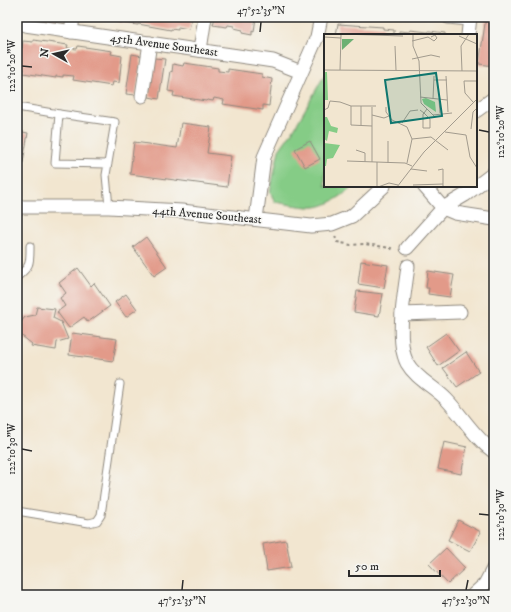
<svg xmlns="http://www.w3.org/2000/svg" width="511" height="612" viewBox="0 0 511 612" font-family="'IM FELL DW Pica',serif">
	<style>
		.green { fill: #85cc86; stroke: #587c58 }
		.building { fill: #e29a89 }
		.lines { fill: none; stroke-linecap: round; stroke-linejoin: round }
		.lane-casing { stroke: #8e887e; stroke-width: 9 }
		.street-casing { stroke: #8e887e; stroke-width: 15 }
		.path { stroke: #8e887e; stroke-width: 2; stroke-dasharray: 3 3; stroke-linecap: butt }
		.lane { stroke: #fff; stroke-width: 7 }
		.street { stroke: #fff; stroke-width: 13 }
		.ticks { fill: none; stroke: #2b2b2b; stroke-width: 1.5 }
		.labels { text-anchor: middle; dominant-baseline: central; stroke-width: 3; stroke-linejoin: round; paint-order: stroke }
		.street-label { font-size: 12px; fill: #2b2b2b; stroke: #f6f6f2 }
		.inset-road { fill: none; stroke: #a29b8e; stroke-width: 1 }
		.view { fill: #0f766e; fill-opacity: 0.15; stroke: #0f766e; stroke-width: 2 }
		.inset-edge { fill: none; stroke: #2b2b2b; stroke-width: 2 }
		.neatline { fill: none; stroke: #2b2b2b; stroke-width: 1.5 }
		.ticks-label { font-size: 10px; text-anchor: middle; fill: #2b2b2b }
	</style>
	<rect width="100%" height="100%" fill="#f6f6f2"/>
	<filter id="ink" filterUnits="userSpaceOnUse"><feTurbulence type="fractalNoise" baseFrequency=".025" numOctaves="2"/><feDisplacementMap in="SourceGraphic" scale="8" xChannelSelector="R" yChannelSelector="G"/><feConvolveMatrix kernelMatrix="1 2 1 2 8 2 1 2 1" color-interpolation-filters="sRGB"/></filter>
	<filter id="wash" filterUnits="userSpaceOnUse"><feTurbulence type="fractalNoise" baseFrequency=".012" numOctaves="4" result="noise"/><feDisplacementMap in="SourceGraphic" scale="16" xChannelSelector="R" yChannelSelector="G"/><feGaussianBlur stdDeviation="0.9" result="paint"/><feColorMatrix in="noise" values="0 0 0 0 0 0 0 0 0 0 0 0 0 0 0 0 0 1.4 0 .05"/><feComposite in="paint" operator="in"/></filter>
	<g filter="url(#wash)">
		<rect width="100%" height="100%" fill="#f2e6d0"/>
		<path class="green" d="M325 74V186H354C345 194 328 206 316 207 306 208 286 204 275 202L270 192 279 150 294 129Z"/>
		<g id="blocks">
			<g class="building">
				<path d="M45 17H56L55 20 45 19Z"/>
				<path d="M112 17H192L189 29 178 27V30L171 29V30L138 24V25L118 22V21L112 20Z"/>
				<path d="M215 17H256L254 32 252 31V35L242 33 243 30 234 28V26L228 25 227 27 213 25Z"/>
				<path d="M486 17H494V66L479 64Z"/>
				<path d="M338 24 383 27V29L394 30V35H336Z"/>
				<path d="M410 30 428 32 429 31 445 33V35H399V31L410 32Z"/>
				<path d="M33 40 68 45 67 48 77 49 78 46 112 51 111 54 122 56 119 83 113 82 112 86 73 80 74 76 63 75V77L56 76V78L23 73 24 69 17 68 20 48H22L23 41 33 42Z"/>
				<path d="M132 54 142 56 136 95 126 94Z"/>
				<path d="M154 58 165 59 159 99 149 97Z"/>
				<path d="M184 63 218 68V71L228 72V69L262 74V77L272 79 269 106 263 105V110L223 104 224 100 214 98 213 101 207 100 206 101 173 96 174 92 168 91 171 71 172 72 173 64 183 66Z"/>
				<path d="M181 123 211 127 207 153 231 156 227 187 130 174 134 142 177 148Z"/>
				<path d="M17 131 28 133 19 186 17 185Z"/>
				<path d="M310 141 320 159 305 167 295 149Z"/>
				<path d="M146 237 167 267 154 276 133 247Z"/>
				<path d="M361 261 388 265 384 288 358 284Z"/>
				<path d="M78 268 91 286 94 283 110 306 88 322 84 317 69 328 57 312 65 306 60 298 66 293 59 283Z"/>
				<path d="M428 271 454 275 450 297 428 294 429 288H426Z"/>
				<path d="M357 291 383 294 379 316 354 312Z"/>
				<path d="M126 294 137 309 126 317 115 302Z"/>
				<path d="M37 307 55 309 53 318 61 322 68 339 57 342 56 350 31 346 32 344 17 332V327L25 317 35 315Z"/>
				<path d="M72 333 117 339 113 361 69 355Z"/>
				<path d="M446 333 459 351 438 366 426 347Z"/>
				<path d="M466 352 479 372 457 387 443 368Z"/>
				<path d="M444 442 467 447 461 474 438 469Z"/>
				<path d="M458 520 481 532 470 551 448 540Z"/>
				<path d="M286 540 291 567 267 571 263 544Z"/>
				<path d="M446 548 465 568 448 584 429 564Z"/>
				<path d="M256 591 271 594V595H255Z"/>
			</g>
		</g>
	</g>
	<g filter="url(#ink)">
		<use href="#blocks" fill-opacity="0" stroke="#8e887e" stroke-width="1"/>
		<g class="lines">
			<g class="lane-casing">
				<g id="lane">
					<path d="M17 107 59 114"/>
					<path d="M108 164 55 163 59 114 115 122 106 175 109 207"/>
					<path d="M17 277C31 266 30 263 30 246"/>
					<path d="M17 511 89 523 97 521 101 515 120 384"/>
				</g>
			</g>
			<g class="street-casing">
				<g id="street">
					<path d="M448 17 470 19"/>
					<path d="M25 25 273 61 301 72"/>
					<path d="M71 32 73 17"/>
					<path d="M468 35 470 17"/>
					<path d="M200 50 205 17"/>
					<path d="M142 96 150 43"/>
					<path d="M476 111 494 98"/>
					<path d="M424 186 443 208 455 213 494 219"/>
					<path d="M17 207H109L182 211 311 226 332 224 352 216 384 186"/>
					<path d="M256 219 264 157 317 37 321 17"/>
					<path d="M407 248 443 208 465 195 494 173"/>
					<path d="M408 266C405 292 395 339 407 363 416 379 435 387 447 400 463 417 475 438 494 452"/>
					<path d="M402 314 460 312"/>
					<path d="M473 595 485 584 494 567"/>
				</g>
			</g>
			<path class="path" d="M335 236 337 242 351 245 365 244 391 248 394 251"/>
			<use href="#lane" class="lane"/>
			<use href="#street" class="street"/>
		</g>
	</g>
	<path class="ticks" d="M260 32 261 22M22 66 32 67M479 130 489 132M22 449 32 451M479 514 489 515M182 590 183 580M466 590 468 580"/>
	<g class="labels">
		<g class="street-label">
			<text transform="translate(164 45) rotate(8)">45th Avenue Southeast</text>
			<text transform="translate(207 215) rotate(5)">44th Avenue Southeast</text>
		</g>
	</g>
	<g transform="translate(324 34)">
		<rect width="153" height="153" fill="#f2e6d0"/>
		<path d="M0 38H3L4 66H0ZM102 64 111 68 112 78 100 70 98 65ZM0 83H3L7 92 14 94 13 99 5 97 3 107 0 105ZM0 109 16 111 9 124 3 125 2 132H0Z" fill="#85cc86"/>
		<path d="M18 5H30L18 16Z" fill="#6cb073"/>
		<path class="inset-road" d="M17 0 79 2M89 0V12L95 27 97 69 110 82M135 2 153 10M0 3 17 4M88 7 104 3 110 7 113 4 111 1 107 3M71 12 72 36M88 25 107 21 116 23M0 36 153 37M16 36 17 1M138 37 137 12 145 0M122 42 124 78M110 46H123M96 63 123 66M109 65 110 42M115 66 116 79M149 68 141 59 140 47H153M27 72V91L48 92M62 73V78L68 86 83 93 88 105M0 76 4 74 6 67 16 68 27 72H52M96 76 100 79 106 85V94H99V80L100 79 103 75M48 81 60 84 65 82M109 81 128 79M78 89 86 77 94 76M37 91V72M147 95 149 78 153 74M121 98 142 101 146 123 153 134M88 105 107 103 124 116M32 116 41 119V128M23 127 81 129 88 132M48 128V73M53 128V153M64 129V107M83 129 88 105M87 135 103 137M114 136 119 135V153M89 151 119 150M54 153 65 149 74 151M73 153 100 118 153 65"/>
		<path class="view" d="M112 39 118 82 67 89 61 46Z"/>
		<rect width="153" height="153" class="inset-edge"/>
	</g>
	<rect width="511" height="612" fill="none" stroke="#f6f6f2" stroke-width="44"/>
	<g transform="translate(54 54) rotate(278)" stroke="#f6f6f2" stroke-width="3" paint-order="stroke">
	<path d="M0-3L7 15L0 10L-7 15Z" fill="#2b2b2b"/>
	<text y="-6" font-size="11" font-weight="bold" text-anchor="middle" fill="#2b2b2b">N</text>
	</g>
	<path d="M349 570v6h91v-6" fill="none" stroke="#2b2b2b" stroke-width="2"/>
	<text x="355" y="570" font-size="12" fill="#2b2b2b" stroke="#f6f6f2" stroke-width="3" paint-order="stroke">50 m</text>
	<rect x="22" y="22" width="467" height="568" class="neatline"/>
	<g class="ticks-label">
		<text x="261" y="14">47°52'35"N</text>
		<text transform="translate(11 66) rotate(-90)" y="4">122°10'20"W</text>
		<text transform="translate(500 132) rotate(-90)" y="4">122°10'20"W</text>
		<text transform="translate(11 449) rotate(-90)" y="4">122°10'30"W</text>
		<text transform="translate(500 515) rotate(-90)" y="4">122°10'30"W</text>
		<text x="182" y="604">47°52'35"N</text>
		<text x="466" y="604">47°52'30"N</text>
	</g>
</svg>
